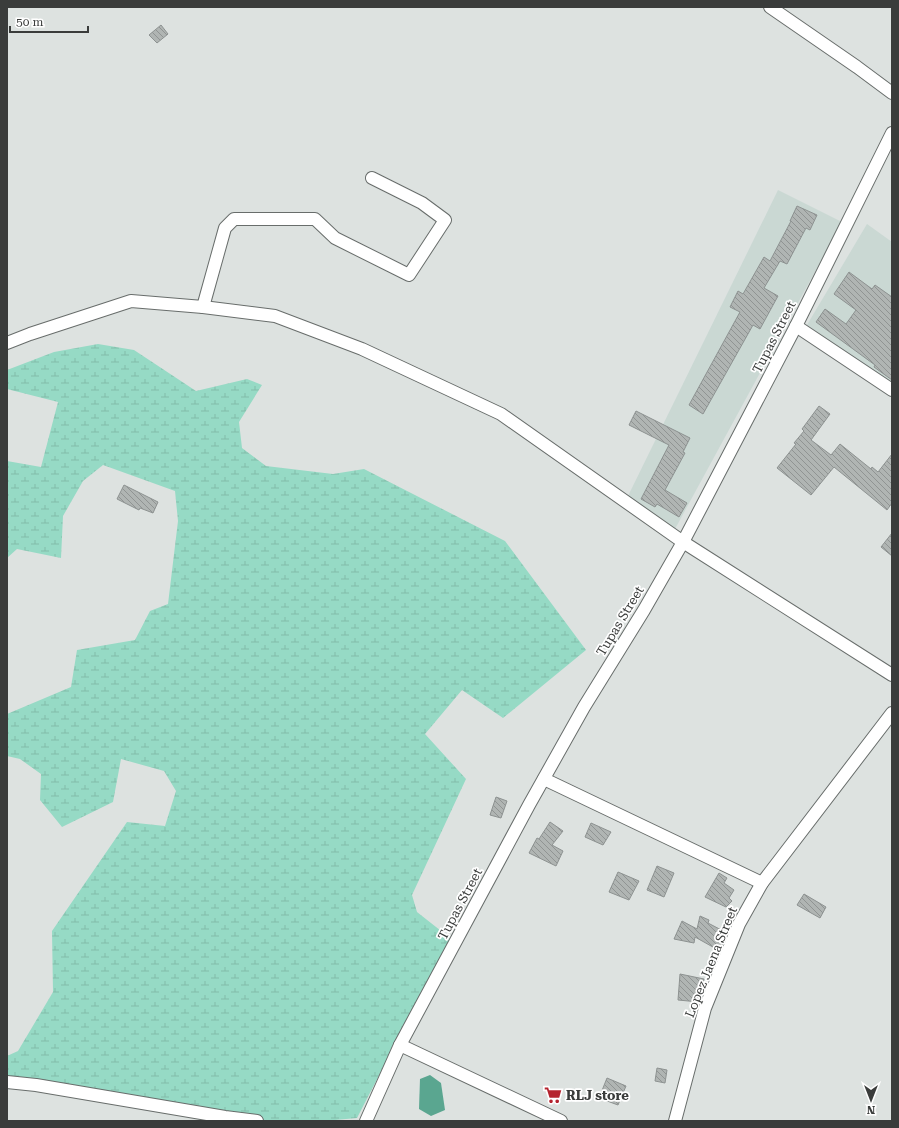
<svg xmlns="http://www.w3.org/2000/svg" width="899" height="1128" viewBox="0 0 899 1128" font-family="'Roboto Serif',serif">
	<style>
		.built { fill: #cad8d3 }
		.wetland { fill: url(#wetland-marsh) }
		.water { fill: #5aa690 }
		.building { fill: url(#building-back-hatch); stroke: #8d9291 }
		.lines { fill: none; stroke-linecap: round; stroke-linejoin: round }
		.minor-casing { stroke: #686d6b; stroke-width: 14 }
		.minor { stroke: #fff; stroke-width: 12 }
		.labels { text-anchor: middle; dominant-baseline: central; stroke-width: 3.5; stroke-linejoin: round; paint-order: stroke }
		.street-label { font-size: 13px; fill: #3a3c3b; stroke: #fff }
		.poi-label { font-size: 13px; font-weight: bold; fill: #3a3c3b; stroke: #fff; text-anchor: start }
	</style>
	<defs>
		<pattern id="wetland-marsh" width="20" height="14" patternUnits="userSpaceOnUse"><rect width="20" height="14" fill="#96dac5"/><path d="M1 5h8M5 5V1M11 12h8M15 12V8" fill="none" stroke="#82bcaa"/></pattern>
		<pattern id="building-back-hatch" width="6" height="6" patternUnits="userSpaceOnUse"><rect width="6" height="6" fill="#b0b5b3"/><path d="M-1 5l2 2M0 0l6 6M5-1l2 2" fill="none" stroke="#909493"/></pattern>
	</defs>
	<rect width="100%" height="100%" fill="#dde2e0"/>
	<g class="built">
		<path d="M778 190 842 222 675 529 628 496Z"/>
		<path d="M867 224 892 242V383L807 325Z"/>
	</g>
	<path class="wetland" d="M98 344 134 350 196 391 247 379 262 385 239 422 242 448 266 466 333 474 364 469 505 541 586 650 503 718 462 690 425 734 466 779 412 895 417 912 450 938 357 1118 324 1121H271L89 1093 23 1077 7 1079V1056L18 1051 53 992 52 931 127 822 165 826 176 791 164 771 121 759 113 802 62 827 40 800 41 774 20 759 7 756V714L71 687 77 650 135 640 150 611 168 604 178 521 175 491 103 465 83 481 63 516 61 558 17 549 7 558V461L41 467 58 402 7 389V370L54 352Z"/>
	<path class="water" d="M430 1075 441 1083 445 1110 431 1116 419 1109 420 1079Z"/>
	<g class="building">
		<path d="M161 25 168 34 157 43 149 35Z"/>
		<path d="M797 206 817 215 810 230 806 228 787 264 780 261 764 288 778 296 760 329 753 325 703 414 689 405 740 312 730 307 738 291 743 294 764 257 770 261 791 221H790Z"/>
		<path d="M849 272 872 289 875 285 892 297V380L874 367 875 365 816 322 825 309 846 324 856 310 834 294Z"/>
		<path d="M819 406 830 414 811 440 831 455 840 444 871 469 872 467 878 472 892 454V503L887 510 834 467 811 495 777 468 796 444 794 443 804 431 802 429Z"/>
		<path d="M636 411 690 438 683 452 685 453 665 490 687 503 679 517 657 504 655 507 641 499 669 445 629 425Z"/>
		<path d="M124 485 158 502 153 513 140 508 139 510 117 499Z"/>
		<path d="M892 533V556L881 547Z"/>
		<path d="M496 797 507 801 501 818 490 815Z"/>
		<path d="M550 822 563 831 552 845 563 851 556 866 529 853 537 838 539 839Z"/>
		<path d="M591 823 611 832 603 845 585 837Z"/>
		<path d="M657 866 674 873 664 897 647 890Z"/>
		<path d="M618 872 639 881 629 900 609 892Z"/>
		<path d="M719 873 727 878 724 883 734 890 729 898 732 901 726 907 705 897Z"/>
		<path d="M804 894 826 907 820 918 797 905Z"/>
		<path d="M700 916 709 920 708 923 727 933 720 951 695 937 694 943 674 939 682 921 697 929Z"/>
		<path d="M680 974 704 979 699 1002 678 1000Z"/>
		<path d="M657 1068 667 1070 665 1083 655 1081Z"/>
		<path d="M607 1078 626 1086 618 1105 599 1098Z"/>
	</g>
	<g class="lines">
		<g class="minor-casing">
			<g id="minor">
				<path d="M770 7 857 67 892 93"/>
				<path d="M203 307 225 228 234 219H315L335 238 409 275 445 220 422 203 372 178"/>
				<path d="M796 326 892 390"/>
				<path d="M7 343 30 334 131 301 203 307 275 316 362 349 501 414 683 542 892 675"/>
				<path d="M544 779 762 883"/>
				<path d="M400 1045 561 1121"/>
				<path d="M7 1082 36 1085 225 1117 257 1121"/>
				<path d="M366 1121 400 1045 529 805 584 707 644 610 683 542 796 326 892 133"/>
				<path d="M675 1121 705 1008 739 924 762 883 892 713"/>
			</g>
		</g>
		<use href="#minor" class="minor"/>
	</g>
	<defs>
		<g id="supermarket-bare" transform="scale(1.38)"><path d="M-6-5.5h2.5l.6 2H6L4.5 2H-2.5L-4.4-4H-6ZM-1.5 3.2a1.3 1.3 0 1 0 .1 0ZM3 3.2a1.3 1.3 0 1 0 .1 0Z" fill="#b5242f" stroke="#fff" stroke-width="2.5" paint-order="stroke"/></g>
	</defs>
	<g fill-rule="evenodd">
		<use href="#supermarket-bare" x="553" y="1095"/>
	</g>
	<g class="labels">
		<g class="street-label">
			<text transform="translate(774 337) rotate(-63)">Tupas Street</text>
			<text transform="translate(620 621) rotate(-59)">Tupas Street</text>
			<text transform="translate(460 904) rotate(-62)">Tupas Street</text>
			<text transform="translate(711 962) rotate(-68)">Lopez Jaena Street</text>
		</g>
		<g class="poi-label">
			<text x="566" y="1095">RLJ store</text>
		</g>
	</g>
	<rect width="899" height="1128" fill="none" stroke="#3a3c3b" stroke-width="16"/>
	<g transform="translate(871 1100) rotate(180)" stroke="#ffffff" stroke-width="3" paint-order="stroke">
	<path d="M0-3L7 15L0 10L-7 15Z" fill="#3a3c3b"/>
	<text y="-6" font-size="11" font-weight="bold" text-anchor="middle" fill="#3a3c3b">N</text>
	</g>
	<path d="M10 26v6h78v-6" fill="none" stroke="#3a3c3b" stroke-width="2"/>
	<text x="16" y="26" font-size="12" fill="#3a3c3b" stroke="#ffffff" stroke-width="3" paint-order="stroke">50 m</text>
</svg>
